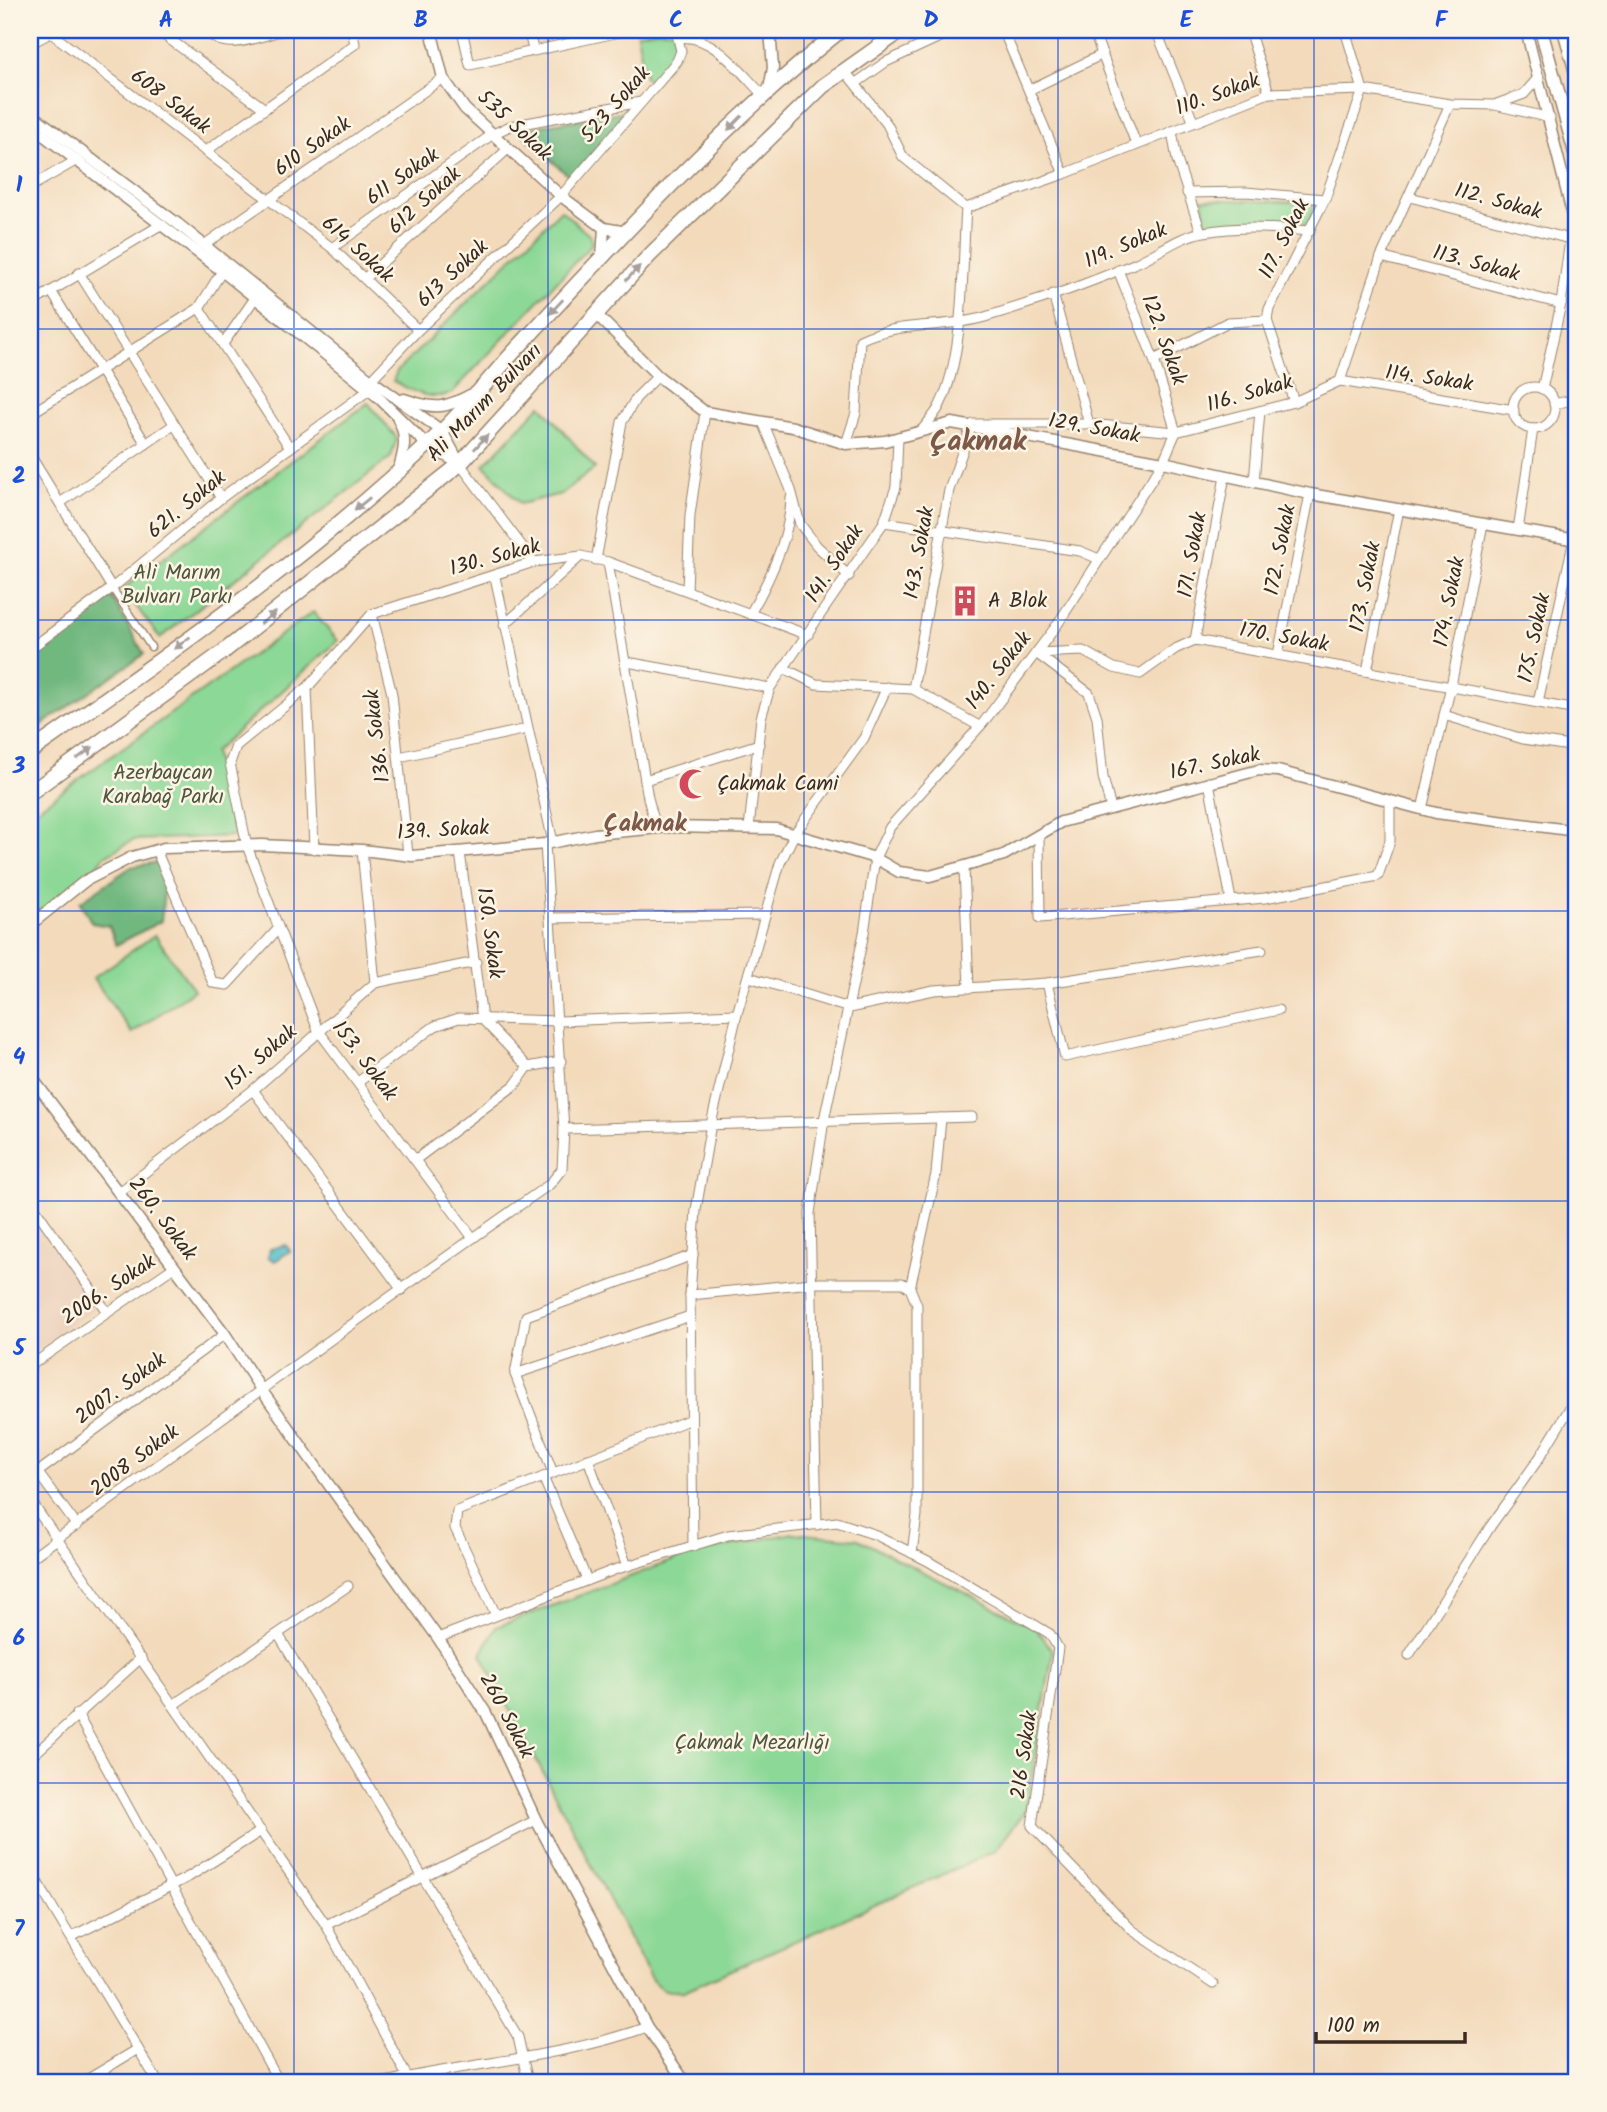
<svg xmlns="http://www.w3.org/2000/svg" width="1607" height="2112" viewBox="0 0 1607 2112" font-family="Kalam,sans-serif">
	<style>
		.built { fill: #ebceb7 }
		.green { fill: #8cd896; stroke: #64815a; stroke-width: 2 }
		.forest { fill: #71b87f; stroke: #56714e; stroke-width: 2 }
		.water { fill: #4ebbc9; stroke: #447274; stroke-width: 2 }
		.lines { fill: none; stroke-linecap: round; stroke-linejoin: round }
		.pedestrian-casing { stroke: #97826c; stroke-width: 9 }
		.minor-casing { stroke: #97826c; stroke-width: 11 }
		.tertiary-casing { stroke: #97826c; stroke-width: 13 }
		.secondary-casing { stroke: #97826c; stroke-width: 15 }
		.primary-casing { stroke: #97826c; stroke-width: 17 }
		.pedestrian { stroke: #fff; stroke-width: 6 }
		.minor { stroke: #fff; stroke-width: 9 }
		.tertiary { stroke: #fff; stroke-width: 10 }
		.secondary { stroke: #fff; stroke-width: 12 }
		.primary { stroke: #fff; stroke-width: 14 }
		.oneway { fill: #a79f9a }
		.grid { fill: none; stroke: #1d4ed8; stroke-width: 2; stroke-opacity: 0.55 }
		.labels { text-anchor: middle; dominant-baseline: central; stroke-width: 5; stroke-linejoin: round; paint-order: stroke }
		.street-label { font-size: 21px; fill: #3b2a1e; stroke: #fcf5e5 }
		.park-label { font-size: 21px; fill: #4f563c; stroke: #fcf5e5 }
		.poi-label { font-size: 21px; fill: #3b2a1e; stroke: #fcf5e5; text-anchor: start }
		.quarter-label { font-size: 24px; font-weight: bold; fill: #7e5849; stroke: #fcf5e5 }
		.district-label { font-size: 28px; font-weight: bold; fill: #7e5849; stroke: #fcf5e5 }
		.neatline { fill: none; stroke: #1d4ed8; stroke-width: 2.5 }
		.grid-label { font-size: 23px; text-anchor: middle; font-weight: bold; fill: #1d4ed8 }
	</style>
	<rect width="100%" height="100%" fill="#fcf5e5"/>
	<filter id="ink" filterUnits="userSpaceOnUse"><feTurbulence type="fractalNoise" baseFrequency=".0143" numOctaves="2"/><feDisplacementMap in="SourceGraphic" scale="14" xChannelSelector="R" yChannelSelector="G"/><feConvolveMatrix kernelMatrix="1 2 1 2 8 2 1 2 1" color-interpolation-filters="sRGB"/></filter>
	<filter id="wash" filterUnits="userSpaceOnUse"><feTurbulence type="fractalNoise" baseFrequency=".00686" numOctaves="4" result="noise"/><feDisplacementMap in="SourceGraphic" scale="28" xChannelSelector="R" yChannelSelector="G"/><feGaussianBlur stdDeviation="1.57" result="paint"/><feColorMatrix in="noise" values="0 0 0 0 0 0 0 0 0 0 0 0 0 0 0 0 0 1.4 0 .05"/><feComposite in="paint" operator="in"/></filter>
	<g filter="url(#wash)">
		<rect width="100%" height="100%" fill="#f3dabb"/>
		<path class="built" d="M30 1215 95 1307 30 1356Z"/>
		<g class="green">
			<path d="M657 30H674L678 52 652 85 645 77 637 33Z"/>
			<path d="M1202 199 1315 203 1308 225 1261 220 1206 224Z"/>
			<path d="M561 210 590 236 592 244 452 393C430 402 413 391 393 381L397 371Z"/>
			<path d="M368 403 397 438 391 457 160 638 123 589Z"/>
			<path d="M541 405 595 468 561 494 520 504 484 465Z"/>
			<path d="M313 612 338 641 214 752 235 836 133 840 105 856 85 881 30 918V814Z"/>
			<path d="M155 935 194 990 132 1033 93 978Z"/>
			<path d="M793 1533 858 1539 1035 1628 1053 1651 1026 1810 995 1851 684 1991C667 1992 660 1991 650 1977L481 1654 496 1627 690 1554Z"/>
		</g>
		<g class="forest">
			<path d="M626 111 627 115 571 178 518 130Z"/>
			<path d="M111 596 144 654 30 733V657Z"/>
			<path d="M158 862 165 880 161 921 116 945 109 926 92 923 80 902 131 867Z"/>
		</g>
		<path class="water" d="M286 1245 290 1251 275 1261 268 1257 270 1249Z"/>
	</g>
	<g filter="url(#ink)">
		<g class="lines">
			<g class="pedestrian-casing">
				<path id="pedestrian" d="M112 588 151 647"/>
			</g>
			<g class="minor-casing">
				<g id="minor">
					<path d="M157 30 265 109"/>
					<path d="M208 30C221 55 263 35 284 30"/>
					<path d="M462 30 470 65 629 30"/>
					<path d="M528 30 533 49"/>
					<path d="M1003 30 1064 174"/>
					<path d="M1093 30 1136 144"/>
					<path d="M1156 30 1193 121"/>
					<path d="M1249 30 1269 93"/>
					<path d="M51 33 332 248 418 330"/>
					<path d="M678 38C712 32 742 74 763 95"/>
					<path d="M30 44 56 30"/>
					<path d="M844 70 887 124 903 157 966 208C962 264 965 355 940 405 936 414 928 422 921 431"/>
					<path d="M856 83 886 62 955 30"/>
					<path d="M1029 90 1103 54"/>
					<path d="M1497 104 1524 94 1539 77"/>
					<path d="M1172 131 1177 160 1201 232"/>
					<path d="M206 151 355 44 352 30"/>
					<path d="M30 187 77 160"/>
					<path d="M1187 193 1246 192 1325 199"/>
					<path d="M1410 197 1577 241"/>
					<path d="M966 208 1064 174 1269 93 1363 90 1450 104 1495 105 1550 118"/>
					<path d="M204 245 443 78"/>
					<path d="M332 248 493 134 510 126 641 102"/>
					<path d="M1381 257 1561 304"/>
					<path d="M79 273 221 498"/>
					<path d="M365 278 508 149"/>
					<path d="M51 291 146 444"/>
					<path d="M1053 294 1089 424"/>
					<path d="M30 304 162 224"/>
					<path d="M199 308 290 448"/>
					<path d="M223 344 255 298"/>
					<path d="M1154 360 1228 322 1267 320"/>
					<path d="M371 380 418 330 561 196 677 61 681 51 676 30"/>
					<path d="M1340 381 1514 410"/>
					<circle cx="1534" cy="408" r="21"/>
					<path d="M1542 389 1561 304 1570 240"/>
					<path d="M1294 402 1267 320 1269 309 1325 199 1363 90 1345 30"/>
					<path d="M1554 404 1577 399"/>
					<path d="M30 414 199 308 222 271"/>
					<path d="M763 422 791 490 800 524 817 546 849 576"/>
					<path d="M973 424H1089L1176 432 1294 402 1340 381 1381 257 1450 104"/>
					<path d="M846 444 856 413 860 340C899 321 944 329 985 317 1036 302 1088 284 1136 263 1157 254 1181 235 1204 232 1240 226 1275 228 1310 231"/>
					<path d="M30 455 112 588"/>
					<path d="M460 464 534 562"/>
					<path d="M1254 482 1260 411"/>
					<path d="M60 503 172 426"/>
					<path d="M884 522 896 487 898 437"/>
					<path d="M1518 530 1533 429"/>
					<path d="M596 560 622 422 636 398 658 376"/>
					<path d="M608 562 648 798 656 828"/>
					<path d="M495 577 553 842"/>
					<path d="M687 590 690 515 705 412"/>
					<path d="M372 614 392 694 408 855"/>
					<path d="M750 614C769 581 790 537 791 498"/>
					<path d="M504 625 581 556"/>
					<path d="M1195 640 1225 476"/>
					<path d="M30 649 112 588 221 498 369 390"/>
					<path d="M1036 653 1083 651 1114 668 1140 674 1175 649 1195 640 1577 710"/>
					<path d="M1036 653 1089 693 1097 717 1103 777 1111 809"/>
					<path d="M1278 655 1310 494"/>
					<path d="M627 662 770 688"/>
					<path d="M783 668 816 684 913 689 979 726"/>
					<path d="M1367 671 1399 509"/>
					<path d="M307 688 314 849"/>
					<path d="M913 689 949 490 971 427"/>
					<path d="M1538 702 1574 539"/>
					<path d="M1444 715 1523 739 1577 747"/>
					<path d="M399 757 527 729"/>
					<path d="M645 780 759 744"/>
					<path d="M1209 782 1231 900"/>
					<path d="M1422 809 1451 686 1483 524"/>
					<path d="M749 828 761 718 770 688 884 522 1080 551 1099 559"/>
					<path d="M1039 835 1040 918 1265 898 1378 876 1390 841V801"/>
					<path d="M156 850 213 983 227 985 278 929"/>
					<path d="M362 850 375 983"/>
					<path d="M460 852 482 1019"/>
					<path d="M964 868 969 988"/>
					<path d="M550 918 764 915"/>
					<path d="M749 977 849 1008 934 990 1047 983 1262 950"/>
					<path d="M1047 983 1065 1057 1278 1010"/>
					<path d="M482 1019 528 1067"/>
					<path d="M358 1082 435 1026 459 1018 559 1021 737 1014"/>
					<path d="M253 1090 402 1290"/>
					<path d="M564 1129 972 1117"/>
					<path d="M415 1160 515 1085 528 1067 561 1061"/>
					<path d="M118 1193 253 1090 375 983 476 962"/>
					<path d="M30 1201 107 1312"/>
					<path d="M473 1238 318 1030 247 846 230 763 236 746 307 688 372 614 534 562 581 556 608 562 808 635"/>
					<path d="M910 1288 936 1174 941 1118"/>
					<path d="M690 1295 812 1283H902L910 1288 917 1305V1515L912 1553"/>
					<path d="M30 1366 174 1267"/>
					<path d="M515 1374 690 1316"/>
					<path d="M588 1459 627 1566"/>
					<path d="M30 1462 77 1526"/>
					<path d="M38 1472 225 1334"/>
					<path d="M553 1473 515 1374 526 1316 693 1255"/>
					<path d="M543 1477 587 1580"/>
					<path d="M30 1500 326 1925 410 2082"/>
					<path d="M817 1525 810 1213 824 1120 864 933 875 858 890 827 983 723 1057 625 1163 462 1176 432 1154 360 1118 270"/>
					<path d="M693 1546 690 1295 696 1210 711 1124 737 1014 780 863 795 833 864 738 887 687"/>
					<path d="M30 1559C202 1432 375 1306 550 1184L562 1169 564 1129 545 844"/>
					<path d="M496 1615 455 1528 457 1511 691 1419"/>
					<path d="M278 1634 518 2037 528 2082"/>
					<path d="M438 1638 614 1570 728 1535 837 1522 876 1535 928 1561 1050 1634 1058 1648 1032 1826 1132 1930 1213 1984"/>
					<path d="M1409 1655 1490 1527 1540 1457 1574 1401H1577"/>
					<path d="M173 1705 348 1586"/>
					<path d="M77 1714 279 2082"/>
					<path d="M30 1758 141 1658"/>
					<path d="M30 1870 158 2082"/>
					<path d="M326 1925 536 1820"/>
					<path d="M71 1937 190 1876 261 1831"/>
					<path d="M83 2082 138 2049"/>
					<path d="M385 2082C473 2062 562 2058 647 2027"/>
				</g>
			</g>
			<g class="tertiary-casing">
				<g id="tertiary">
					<path d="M431 30 443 78 465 109 561 196 604 228 627 232"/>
					<path d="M1526 30 1577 233"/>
					<path d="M769 89 773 68 770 30"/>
					<path d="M30 113 178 224 371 380 442 431 460 464"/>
					<path d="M30 125 222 271 378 397 427 445 458 463"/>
					<path d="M602 257 604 228"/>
					<path d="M598 316 658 376 705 412 793 427 846 444 885 441 952 423 1163 462 1310 494 1577 540"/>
					<path d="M404 399C435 410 445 409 474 393"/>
					<path d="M398 471C404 452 408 437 398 419"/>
					<path d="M30 925 85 881 132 857 164 848 262 845 362 850 412 856 545 844 595 834 670 827 776 829 875 858 899 872 930 876 1004 855 1061 822 1259 770 1278 771 1436 813 1577 831"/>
					<path d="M30 1075 225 1334 260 1388 438 1638 486 1713 536 1820 647 2027 685 2082"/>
				</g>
			</g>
			<g class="secondary-casing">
				<g id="secondary">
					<path d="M1541 30 1577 160"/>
					<path d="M1564 30 1577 76"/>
				</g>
			</g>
			<g class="primary-casing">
				<g id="primary">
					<path d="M30 752C171 653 316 553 440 433 470 404 496 370 525 340 625 232 726 121 841 30"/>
					<path d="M30 793 223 652 460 464 649 256 823 86 902 30"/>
				</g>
			</g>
			<use href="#pedestrian" class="pedestrian"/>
			<use href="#minor" class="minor"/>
			<use href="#tertiary" class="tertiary"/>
			<use href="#secondary" class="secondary"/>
			<use href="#primary" class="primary"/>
		</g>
		<defs><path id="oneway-solid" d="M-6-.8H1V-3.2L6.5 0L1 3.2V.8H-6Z" transform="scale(1.75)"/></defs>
		<g class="oneway">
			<use href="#oneway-solid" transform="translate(735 123) rotate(135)"/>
			<use href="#oneway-solid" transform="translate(633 273) rotate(-47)"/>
			<use href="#oneway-solid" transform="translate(556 307) rotate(133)"/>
			<use href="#oneway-solid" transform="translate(481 442) rotate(-47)"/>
			<use href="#oneway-solid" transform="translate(362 504) rotate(141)"/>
			<use href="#oneway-solid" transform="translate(268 618) rotate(-37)"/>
			<use href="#oneway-solid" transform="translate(182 643) rotate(143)"/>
			<use href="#oneway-solid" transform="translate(85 753) rotate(-36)"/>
		</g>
	</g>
	<path class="grid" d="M294 30V2082M548 30V2082M804 30V2082M1058 30V2082M1314 30V2082M30 329H1577M30 620H1577M30 911H1577M30 1201H1577M30 1492H1577M30 1783H1577"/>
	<defs>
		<g id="building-bare" transform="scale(2.415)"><path d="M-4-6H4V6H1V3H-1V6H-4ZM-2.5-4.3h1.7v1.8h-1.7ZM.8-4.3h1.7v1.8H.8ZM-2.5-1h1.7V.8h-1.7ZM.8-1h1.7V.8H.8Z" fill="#d1495b" stroke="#fcf5e5" stroke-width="2.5" paint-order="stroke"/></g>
		<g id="mosque-bare" transform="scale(2.415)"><path d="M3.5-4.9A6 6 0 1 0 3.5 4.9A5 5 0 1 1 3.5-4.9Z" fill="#d1495b" stroke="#fcf5e5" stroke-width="2.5" paint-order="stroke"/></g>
	</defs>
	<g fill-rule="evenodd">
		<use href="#building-bare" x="965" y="601"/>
		<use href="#mosque-bare" x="694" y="784"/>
	</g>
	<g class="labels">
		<g class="street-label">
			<text transform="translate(1218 95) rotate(-20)">110. Sokak</text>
			<text transform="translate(170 102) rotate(37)">608 Sokak</text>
			<text transform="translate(616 105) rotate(-49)">523 Sokak</text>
			<text transform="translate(514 126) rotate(43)">535 Sokak</text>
			<text transform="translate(313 147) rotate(-35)">610 Sokak</text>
			<text transform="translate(403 177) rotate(-35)">611 Sokak</text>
			<text transform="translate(425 201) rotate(-42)">612 Sokak</text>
			<text transform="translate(1498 202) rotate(15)">112. Sokak</text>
			<text transform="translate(1285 239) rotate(-63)">117. Sokak</text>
			<text transform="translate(1126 246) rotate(-23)">119. Sokak</text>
			<text transform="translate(357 250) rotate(42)">614 Sokak</text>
			<text transform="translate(1476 264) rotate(15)">113. Sokak</text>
			<text transform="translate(453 274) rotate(-43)">613 Sokak</text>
			<text transform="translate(1163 340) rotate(70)">122. Sokak</text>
			<text transform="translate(1429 379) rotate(8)">114. Sokak</text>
			<text transform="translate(1250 394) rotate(-16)">116. Sokak</text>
			<text transform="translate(485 403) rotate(-46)">Ali Marım Bulvarı</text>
			<text transform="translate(1094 429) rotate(10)">129. Sokak</text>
			<text transform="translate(187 505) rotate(-39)">621. Sokak</text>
			<text transform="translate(1281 550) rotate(-79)">172. Sokak</text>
			<text transform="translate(920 553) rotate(-80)">143. Sokak</text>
			<text transform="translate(1193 555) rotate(-80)">171. Sokak</text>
			<text transform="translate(495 558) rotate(-15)">130. Sokak</text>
			<text transform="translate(835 564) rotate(-57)">141. Sokak</text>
			<text transform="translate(1366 587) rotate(-79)">173. Sokak</text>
			<text transform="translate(1450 602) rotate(-79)">174. Sokak</text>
			<text transform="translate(1284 638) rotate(10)">170. Sokak</text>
			<text transform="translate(1535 638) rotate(-78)">175. Sokak</text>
			<text transform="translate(999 671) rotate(-52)">140. Sokak</text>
			<text transform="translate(378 736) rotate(-97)">136. Sokak</text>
			<text transform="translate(1215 764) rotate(-12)">167. Sokak</text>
			<text transform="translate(443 831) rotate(-3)">139. Sokak</text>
			<text transform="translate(489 933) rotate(82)">150. Sokak</text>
			<text transform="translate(261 1058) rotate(-41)">151. Sokak</text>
			<text transform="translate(364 1061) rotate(53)">153. Sokak</text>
			<text transform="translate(162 1219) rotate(53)">260. Sokak</text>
			<text transform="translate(109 1290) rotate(-34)">2006. Sokak</text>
			<text transform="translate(121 1389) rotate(-36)">2007. Sokak</text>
			<text transform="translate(135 1461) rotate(-37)">2008 Sokak</text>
			<text transform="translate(506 1716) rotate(62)">260 Sokak</text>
			<text transform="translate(1025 1755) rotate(-82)">216 Sokak</text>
		</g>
		<g class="park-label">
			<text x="177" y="573">Ali Marım<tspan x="177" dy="24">Bulvarı Parkı</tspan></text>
			<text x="163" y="773">Azerbaycan<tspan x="163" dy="24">Karabağ Parkı</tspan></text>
			<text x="752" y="1743">Çakmak Mezarlığı</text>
		</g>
		<g class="poi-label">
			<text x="988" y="601">A Blok</text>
			<text x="717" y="784">Çakmak Cami</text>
		</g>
		<g class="quarter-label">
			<text x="645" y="824">Çakmak</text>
		</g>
		<g class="district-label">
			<text x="978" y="442">Çakmak</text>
		</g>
	</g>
	<rect width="1607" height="2112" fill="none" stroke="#fcf5e5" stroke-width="77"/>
	<path d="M1316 2032v10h149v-10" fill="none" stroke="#3b2a1e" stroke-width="3.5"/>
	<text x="1327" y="2032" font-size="21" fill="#3b2a1e" stroke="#fcf5e5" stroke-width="5" paint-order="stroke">100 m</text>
	<rect x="38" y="38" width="1530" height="2036" class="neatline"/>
	<g class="grid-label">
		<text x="166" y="27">A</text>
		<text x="421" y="27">B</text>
		<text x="676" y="27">C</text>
		<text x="931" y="27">D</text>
		<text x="1186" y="27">E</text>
		<text x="1441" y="27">F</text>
		<text x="19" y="192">1</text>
		<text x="19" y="483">2</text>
		<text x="19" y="773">3</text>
		<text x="19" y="1064">4</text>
		<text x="19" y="1355">5</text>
		<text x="19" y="1645">6</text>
		<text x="19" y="1936">7</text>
	</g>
</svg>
